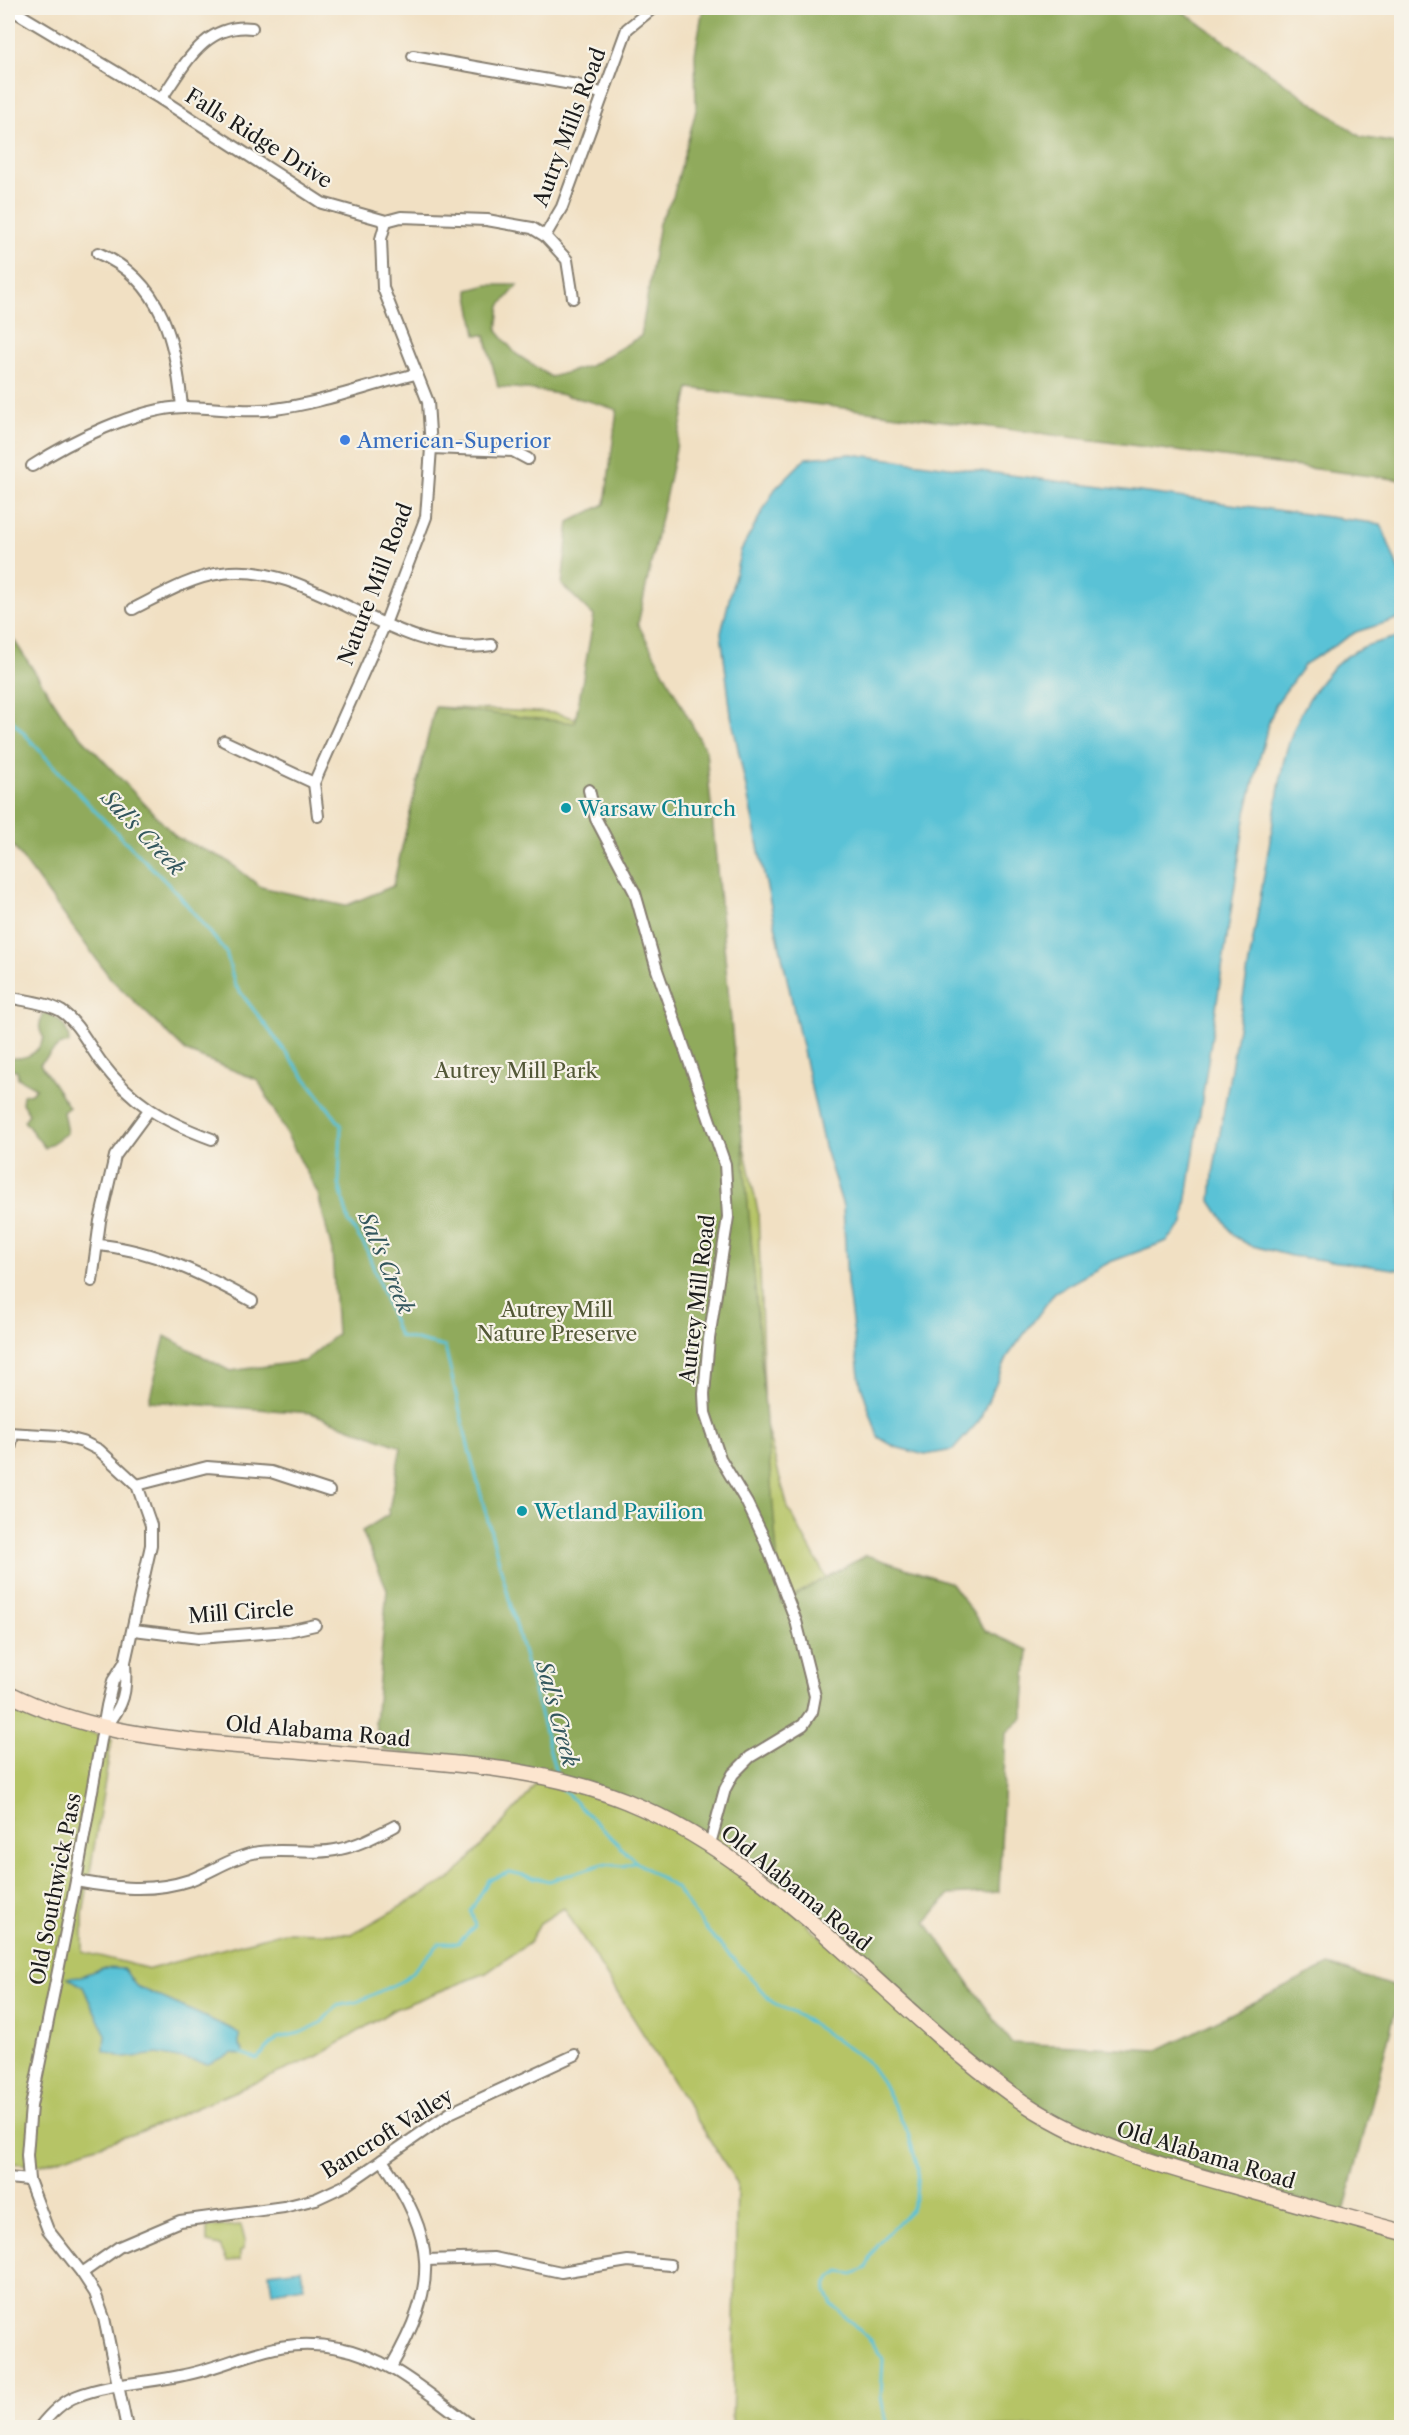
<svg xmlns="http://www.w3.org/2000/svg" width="1409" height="2435" viewBox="0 0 1409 2435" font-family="'Libre Caslon Text',serif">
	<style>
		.green { fill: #b6c466; stroke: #697041; stroke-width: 1.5 }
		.forest { fill: #90aa5b; stroke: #56633c; stroke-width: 1.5 }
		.water { fill: #5ac2d6; stroke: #3b6f79; stroke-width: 1.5 }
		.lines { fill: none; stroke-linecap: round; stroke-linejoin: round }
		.stream { stroke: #5ac2d6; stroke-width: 3 }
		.minor-casing { stroke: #867e70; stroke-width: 14 }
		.secondary-casing { stroke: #867e70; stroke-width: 18 }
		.minor { stroke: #fff; stroke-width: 10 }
		.secondary { stroke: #fce5cf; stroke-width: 15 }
		.shop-dot { fill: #3f7fe0; stroke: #f7f3e8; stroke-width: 2 }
		.culture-dot { fill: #0f9aa8; stroke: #f7f3e8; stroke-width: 2 }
		.labels { text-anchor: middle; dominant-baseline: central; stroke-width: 4.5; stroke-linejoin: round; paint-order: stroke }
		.street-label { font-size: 21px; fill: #1c1c1c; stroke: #f7f3e8 }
		.shop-label { font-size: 21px; fill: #366cbe; stroke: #f7f3e8; text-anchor: start }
		.culture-label { font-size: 21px; fill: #0d838f; stroke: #f7f3e8; text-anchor: start }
		.park-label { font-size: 21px; fill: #525736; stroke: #f7f3e8 }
		.water-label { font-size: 22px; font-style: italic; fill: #32565d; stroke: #f7f3e8 }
	</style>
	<rect width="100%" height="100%" fill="#f7f3e8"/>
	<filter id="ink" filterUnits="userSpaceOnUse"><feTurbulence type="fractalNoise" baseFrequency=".0167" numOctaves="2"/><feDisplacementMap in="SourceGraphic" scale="12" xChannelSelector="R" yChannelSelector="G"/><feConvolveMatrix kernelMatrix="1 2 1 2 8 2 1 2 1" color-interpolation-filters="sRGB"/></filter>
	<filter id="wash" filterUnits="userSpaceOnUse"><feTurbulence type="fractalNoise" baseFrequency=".008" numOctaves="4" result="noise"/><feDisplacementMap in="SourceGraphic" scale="24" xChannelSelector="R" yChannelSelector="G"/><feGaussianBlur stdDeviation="1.35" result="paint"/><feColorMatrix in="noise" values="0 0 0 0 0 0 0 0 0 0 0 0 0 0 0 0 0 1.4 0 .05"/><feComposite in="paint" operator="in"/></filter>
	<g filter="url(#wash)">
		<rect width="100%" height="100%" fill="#f1e0c3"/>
		<g class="green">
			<path d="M435 707 556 713 596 724 729 1078 758 1211 765 1422 788 1508 839 1601 783 1794 727 1853 950 2052 1401 2235V2427H732L737 2183 564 1908 540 1923 529 1943 486 1973 395 2009 318 2056 142 2131 41 2165 8 2163V1699L23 1712 112 1739 83 1914V1952L150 1969 284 1932 352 1934 453 1877 528 1795 540 1775 513 1768 383 1750 421 1356 393 886Z"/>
			<path d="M241 2225 245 2241 243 2250 240 2251V2260L227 2261 220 2246 207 2243V2227Z"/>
		</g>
		<g class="forest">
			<path d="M703 8H1178L1361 137 1401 144V480L689 388 638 624 706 751 750 1226 781 1603 866 1555 951 1583 986 1631 1028 1650 1023 1718 1006 1733 999 1892 949 1895 926 1922 1011 2043 1158 2050 1329 1965 1401 1989 1344 2212 1156 2160 1005 2093 723 1832 696 1833 543 1772 383 1750 375 1723 387 1589 362 1531 388 1515 401 1447 311 1413 149 1401 165 1336 230 1371 305 1361 337 1334 332 1251 318 1194 258 1080 187 1052 111 979 8 839V631L68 723 176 837 225 859 261 887 345 906 393 886 435 707 575 723 594 616 562 585 569 522 605 504 617 410C578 396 539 389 498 387L485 335H476L468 290 487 285H518L500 306 497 331 516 354 551 377 590 366 641 336 659 223 673 197 696 110 695 54Z"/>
			<path d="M45 1012C60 1018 69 1027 69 1043L58 1046 40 1064 69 1107 63 1112 67 1133 45 1148 24 1121 29 1114 22 1103 23 1095 31 1093 36 1088 18 1078 17 1070 8 1069V1058C26 1059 36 1056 44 1038 37 1028 39 1023 45 1012Z"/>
		</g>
		<g class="water">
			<path d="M851 454 1381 524 1401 576V618L1356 632 1305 664 1276 704 1268 725 1246 813 1183 1224 1167 1241 1110 1262 1055 1292 1008 1356 979 1421 953 1450 925 1455 895 1447 878 1437 860 1382 847 1283 843 1206 824 1146 763 870 731 715 721 633 741 550 775 489 806 458Z"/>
			<path d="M1401 636H1402L1401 1270 1291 1256 1249 1245 1234 1236 1211 1201 1213 1174 1283 764C1292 722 1320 667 1361 648 1373 642 1389 640 1401 636Z"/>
			<path d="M102 1968 124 1969 136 1986 234 2030 239 2034V2046L243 2050 240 2055 233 2053 208 2064 158 2054 125 2058 104 2051 105 2033 83 1987 68 1977 81 1976Z"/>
			<path d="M301 2269 304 2287 272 2292 269 2273Z"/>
		</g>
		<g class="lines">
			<g class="stream">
				<path d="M8 716 95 811 178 894 226 952 235 985 341 1125 339 1184 349 1222 366 1248 399 1336 445 1347 470 1454 556 1773"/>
				<path d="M561 1788 636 1862 676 1888 704 1927 772 2002 803 2018 867 2061 882 2082 908 2133 918 2168 916 2196 911 2210 877 2244 866 2268 853 2274 840 2272 832 2277 827 2285 826 2293 832 2304 871 2341 883 2359 881 2397 887 2428"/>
				<path d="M241 2053 257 2059 278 2038 300 2033 321 2023 336 2006 357 2002 404 1980 440 1943H458L475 1926 471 1910 489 1880 510 1872 549 1881 603 1864 623 1866 636 1862"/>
			</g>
		</g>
	</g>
	<g filter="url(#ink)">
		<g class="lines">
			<g class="minor-casing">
				<g id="minor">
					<path d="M9 8 161 99 322 203 386 221 401 217 487 220 532 228 545 236 567 260 573 298"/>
					<path d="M413 56 577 85 603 94"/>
					<path d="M161 99C185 65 204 23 252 28"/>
					<path d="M545 236 562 207 627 29 653 8"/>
					<path d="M98 253C163 281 176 343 182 407"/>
					<path d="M431 448 513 451 528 459"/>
					<path d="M32 466C70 441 138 408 184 407 214 407 244 413 275 409 323 403 369 385 416 374"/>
					<path d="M133 609C161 595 191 577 222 573 313 560 396 661 492 645"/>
					<path d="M224 741 314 783"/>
					<path d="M589 790 596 819 635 893 657 970 725 1164 728 1217 709 1339 704 1394 705 1413 720 1458 747 1503 764 1538 796 1621 815 1696 812 1712 803 1725 750 1757 733 1774 725 1789 710 1844"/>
					<path d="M318 816 314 783 385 624 426 517 431 448 428 402 383 288 381 239 386 221"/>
					<path d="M8 997C25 1001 45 1002 61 1011 78 1022 89 1046 101 1062 133 1104 163 1121 212 1139"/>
					<path d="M99 1245C154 1250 204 1275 252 1301"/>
					<path d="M92 1281 100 1221 115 1156 149 1110"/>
					<path d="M8 1433 60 1436 83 1442 99 1450 137 1485 151 1525V1545L125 1662 113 1681 107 1706 76 1881 31 2106 27 2155 29 2180 48 2230 82 2273 95 2293 104 2318 127 2428"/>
					<path d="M8 1459 13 1434"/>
					<path d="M137 1485 207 1467 271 1472 329 1491"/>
					<path d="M134 1630 199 1638 288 1631 315 1625"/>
					<path d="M105 1728C124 1705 127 1692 125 1662"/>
					<path d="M76 1881C115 1888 151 1893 190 1880 211 1872 231 1858 253 1853 282 1847 312 1856 340 1849 360 1845 377 1835 395 1826"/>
					<path d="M382 2160C437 2239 439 2284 391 2367"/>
					<path d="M8 2178 29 2180"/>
					<path d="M426 2260 494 2258 561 2272 628 2261 670 2265"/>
					<path d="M82 2273 119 2247 180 2221 284 2207 316 2199 346 2185 450 2113 575 2055"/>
					<path d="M39 2428C49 2415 61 2402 77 2396 110 2383 150 2383 184 2375 242 2363 274 2335 339 2348 390 2357 433 2398 475 2428"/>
				</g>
			</g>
			<g class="secondary-casing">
				<path id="secondary" d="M8 1693C78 1729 153 1738 231 1745 287 1749 344 1754 400 1759 477 1765 554 1772 626 1801 778 1863 881 2000 1011 2094 1080 2144 1158 2165 1238 2187 1292 2202 1347 2218 1402 2232"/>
			</g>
			<use href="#minor" class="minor"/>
			<use href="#secondary" class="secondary"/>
		</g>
	</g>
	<circle class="shop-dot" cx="345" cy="440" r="6"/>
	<g class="culture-dot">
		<circle cx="566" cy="808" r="6"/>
		<circle cx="522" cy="1511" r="6"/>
	</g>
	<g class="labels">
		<g class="street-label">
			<text transform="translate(569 127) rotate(-69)">Autry Mills Road</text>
			<text transform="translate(259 138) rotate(32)">Falls Ridge Drive</text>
			<text transform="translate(375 584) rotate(-69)">Nature Mill Road</text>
			<text transform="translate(697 1299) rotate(-83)">Autrey Mill Road</text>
			<text transform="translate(241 1612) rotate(-4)">Mill Circle</text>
			<text transform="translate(318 1731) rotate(5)">Old Alabama Road</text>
			<text transform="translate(796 1888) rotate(39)">Old Alabama Road</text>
			<text transform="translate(55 1889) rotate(-79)">Old Southwick Pass</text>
			<text transform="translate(387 2133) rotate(-32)">Bancroft Valley</text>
			<text transform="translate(1206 2155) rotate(17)">Old Alabama Road</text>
		</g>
		<g class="shop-label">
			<text x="357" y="440">American-Superior</text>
		</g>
		<g class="culture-label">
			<text x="578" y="808">Warsaw Church</text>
			<text x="534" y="1511">Wetland Pavilion</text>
		</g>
		<g class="park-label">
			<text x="516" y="1070">Autrey Mill Park</text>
			<text x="557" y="1309">Autrey Mill<tspan x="557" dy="24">Nature Preserve</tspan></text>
		</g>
		<g class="water-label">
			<text transform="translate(143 833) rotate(46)">Sal's Creek</text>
			<text transform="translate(386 1263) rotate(67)">Sal's Creek</text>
			<text transform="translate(557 1714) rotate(75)">Sal's Creek</text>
		</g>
	</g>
	<rect width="1409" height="2435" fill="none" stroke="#f7f3e8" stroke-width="30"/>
</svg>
